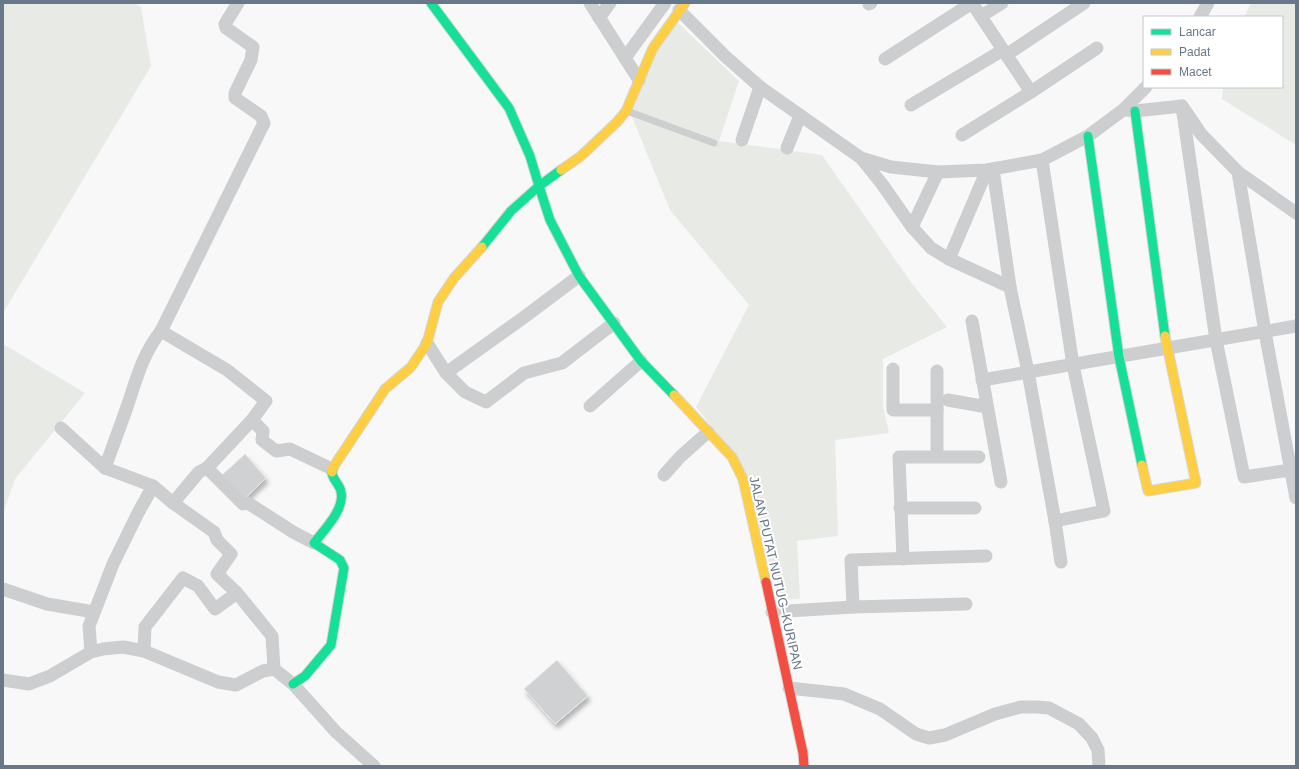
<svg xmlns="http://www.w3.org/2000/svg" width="1299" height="769" viewBox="0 0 1299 769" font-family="Helvetica,sans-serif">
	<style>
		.green { fill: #e7eae5 }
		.building { fill: #cfd1d2; stroke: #e8e8e8; filter: url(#shadow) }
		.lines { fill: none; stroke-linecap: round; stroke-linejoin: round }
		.fast-casing { stroke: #d5d6d7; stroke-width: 11 }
		.slow-casing { stroke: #d5d6d7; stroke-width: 11 }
		.jam-casing { stroke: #d5d6d7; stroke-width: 11 }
		.lane { stroke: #cdcecf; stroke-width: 7 }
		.street { stroke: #cdcecf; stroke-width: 13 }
		.fast { stroke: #16e098; stroke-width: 9 }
		.slow { stroke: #ffcf43; stroke-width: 9 }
		.jam { stroke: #f24e42; stroke-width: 9 }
		.labels { text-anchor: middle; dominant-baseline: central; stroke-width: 4; stroke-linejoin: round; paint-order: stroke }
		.street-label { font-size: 13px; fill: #687888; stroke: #fff }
	</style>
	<defs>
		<filter id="shadow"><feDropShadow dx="2.5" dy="4.5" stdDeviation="2" flood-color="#0004"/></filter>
	</defs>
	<rect width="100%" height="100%" fill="#f8f8f8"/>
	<g class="green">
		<path d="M3 3H134L141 7 151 66 3 313Z"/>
		<path d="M1251 3H1296V145L1222 99 1223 87H1282V17H1244Z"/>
		<path d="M674 19 739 81 719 141 822 155 913 285 947 327 883 359V406L889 433 835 440 838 536 797 541 800 599 779 600 744 468 696 407 749 305 670 210 626 102Z"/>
		<path d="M3 344 85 393 15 479 3 513Z"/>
	</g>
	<g class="building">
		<path d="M245 454 266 478 243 500 221 476Z"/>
		<path d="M557 660 588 696 555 724 524 689Z"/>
	</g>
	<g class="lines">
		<g class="fast-casing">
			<g id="fast">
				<path d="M431 3 509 108 530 156 539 186 511 211 482 247"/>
				<path d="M1135 111 1165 336"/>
				<path d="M1088 136 1119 357 1142 465"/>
				<path d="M561 170 539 186 550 220 579 276 641 361 674 395"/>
				<path d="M293 684 305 676 331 645 344 568 340 560 314 543C324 530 345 509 341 492 340 484 332 480 332 472"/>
			</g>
		</g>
		<g class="slow-casing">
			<g id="slow">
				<path d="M561 170 581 156 617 122 626 111 653 48 685 3"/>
				<path d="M674 395 732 457 743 479 766 582"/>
				<path d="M1142 465 1148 491 1196 483 1165 336"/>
				<path d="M332 472V469L385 389 411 367 427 343 438 302 454 278 482 247"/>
			</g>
		</g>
		<g class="jam-casing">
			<path id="jam" d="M766 582 803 753 804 766"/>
		</g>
		<path class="lane" d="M627 111 714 143"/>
		<g class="street">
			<path d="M238 3 225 24 226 28 253 47 251 60 235 93V98L261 116 264 123 161 331 227 370 266 401 252 420 263 431 262 440 276 451 290 449 332 469"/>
			<path d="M590 3 639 80"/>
			<path d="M972 3 1031 92"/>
			<path d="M869 4 871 3"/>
			<path d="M679 10 726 57 760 87 861 158 882 184 912 227 931 248 949 259 1010 287"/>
			<path d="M981 16 1002 3"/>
			<path d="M1200 17 1208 3"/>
			<path d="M599 18 610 3"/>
			<path d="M1006 55 1084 3"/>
			<path d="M625 58 665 3"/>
			<path d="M885 59 972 3"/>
			<path d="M911 105 1003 50"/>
			<path d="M1182 106 1216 340 1244 477 1290 470"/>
			<path d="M1184 109 1201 134 1238 172 1296 213"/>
			<path d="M1127 110 1135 111 1182 106"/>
			<path d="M962 135 1031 92 1097 48"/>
			<path d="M742 140 760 87"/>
			<path d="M787 148 800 116"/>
			<path d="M861 158 891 167 938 172 987 170 1042 160 1088 136 1123 110 1146 87"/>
			<path d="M1042 160 1073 365 1104 511 1055 521"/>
			<path d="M993 169 1010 287 1028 372 1055 521 1061 562"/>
			<path d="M1238 172 1265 332 1296 498"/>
			<path d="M912 227 938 172"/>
			<path d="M949 259 987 170"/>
			<path d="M972 321 1001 482"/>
			<path d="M427 343 446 373 465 392 486 402 524 373 562 363 614 323"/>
			<path d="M893 369V410H937"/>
			<path d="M937 371V456"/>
			<path d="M446 373 523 318 579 276"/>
			<path d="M982 380 1296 326"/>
			<path d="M948 400 987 407"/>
			<path d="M590 406 641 361"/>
			<path d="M252 420 207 468 243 504 248 503 293 532 314 543"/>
			<path d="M61 428 105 468 153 486 173 503 214 532 217 540 231 554 217 574 237 593 272 636 274 669"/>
			<path d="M105 468C112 448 120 427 127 407 136 380 143 353 161 331"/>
			<path d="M664 475 680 457 708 432"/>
			<path d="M173 503 199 472 207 468"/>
			<path d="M900 508H975"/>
			<path d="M903 559 899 457H979"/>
			<path d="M3 589 47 604 94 612"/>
			<path d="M853 607 851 560 986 556"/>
			<path d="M772 612 853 607 966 604"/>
			<path d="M144 651 145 627 183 578 198 586 215 609 237 593"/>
			<path d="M91 652 89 626 113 564 138 513 153 486"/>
			<path d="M3 680 29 684 50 676 91 652 103 649 123 647 144 651 218 682 236 685 263 671 274 669 293 684 336 732 374 766"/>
			<path d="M789 688 844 694 880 709 916 734 929 738 945 735 995 714 1021 707H1037L1049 708 1079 724 1092 738 1098 750 1099 766"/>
		</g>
		<use href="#fast" class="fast"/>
		<use href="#slow" class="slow"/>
		<use href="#jam" class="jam"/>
	</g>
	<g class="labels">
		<g class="street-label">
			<text transform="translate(776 573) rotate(77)">JALAN PUTAT NUTUG–KURIPAN</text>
		</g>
	</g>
	<rect width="1299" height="769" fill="none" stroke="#687888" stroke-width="8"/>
	<rect x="1143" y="16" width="140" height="72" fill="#ffffff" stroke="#c3c9cf"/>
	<rect x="1151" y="29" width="20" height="6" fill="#16e098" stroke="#c3c9cf"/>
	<text x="1179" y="36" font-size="12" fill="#687888">Lancar</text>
	<rect x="1151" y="49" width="20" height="6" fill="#ffcf43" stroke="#c3c9cf"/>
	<text x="1179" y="56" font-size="12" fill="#687888">Padat</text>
	<rect x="1151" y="69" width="20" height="6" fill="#f24e42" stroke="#c3c9cf"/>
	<text x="1179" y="76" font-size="12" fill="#687888">Macet</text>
</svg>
